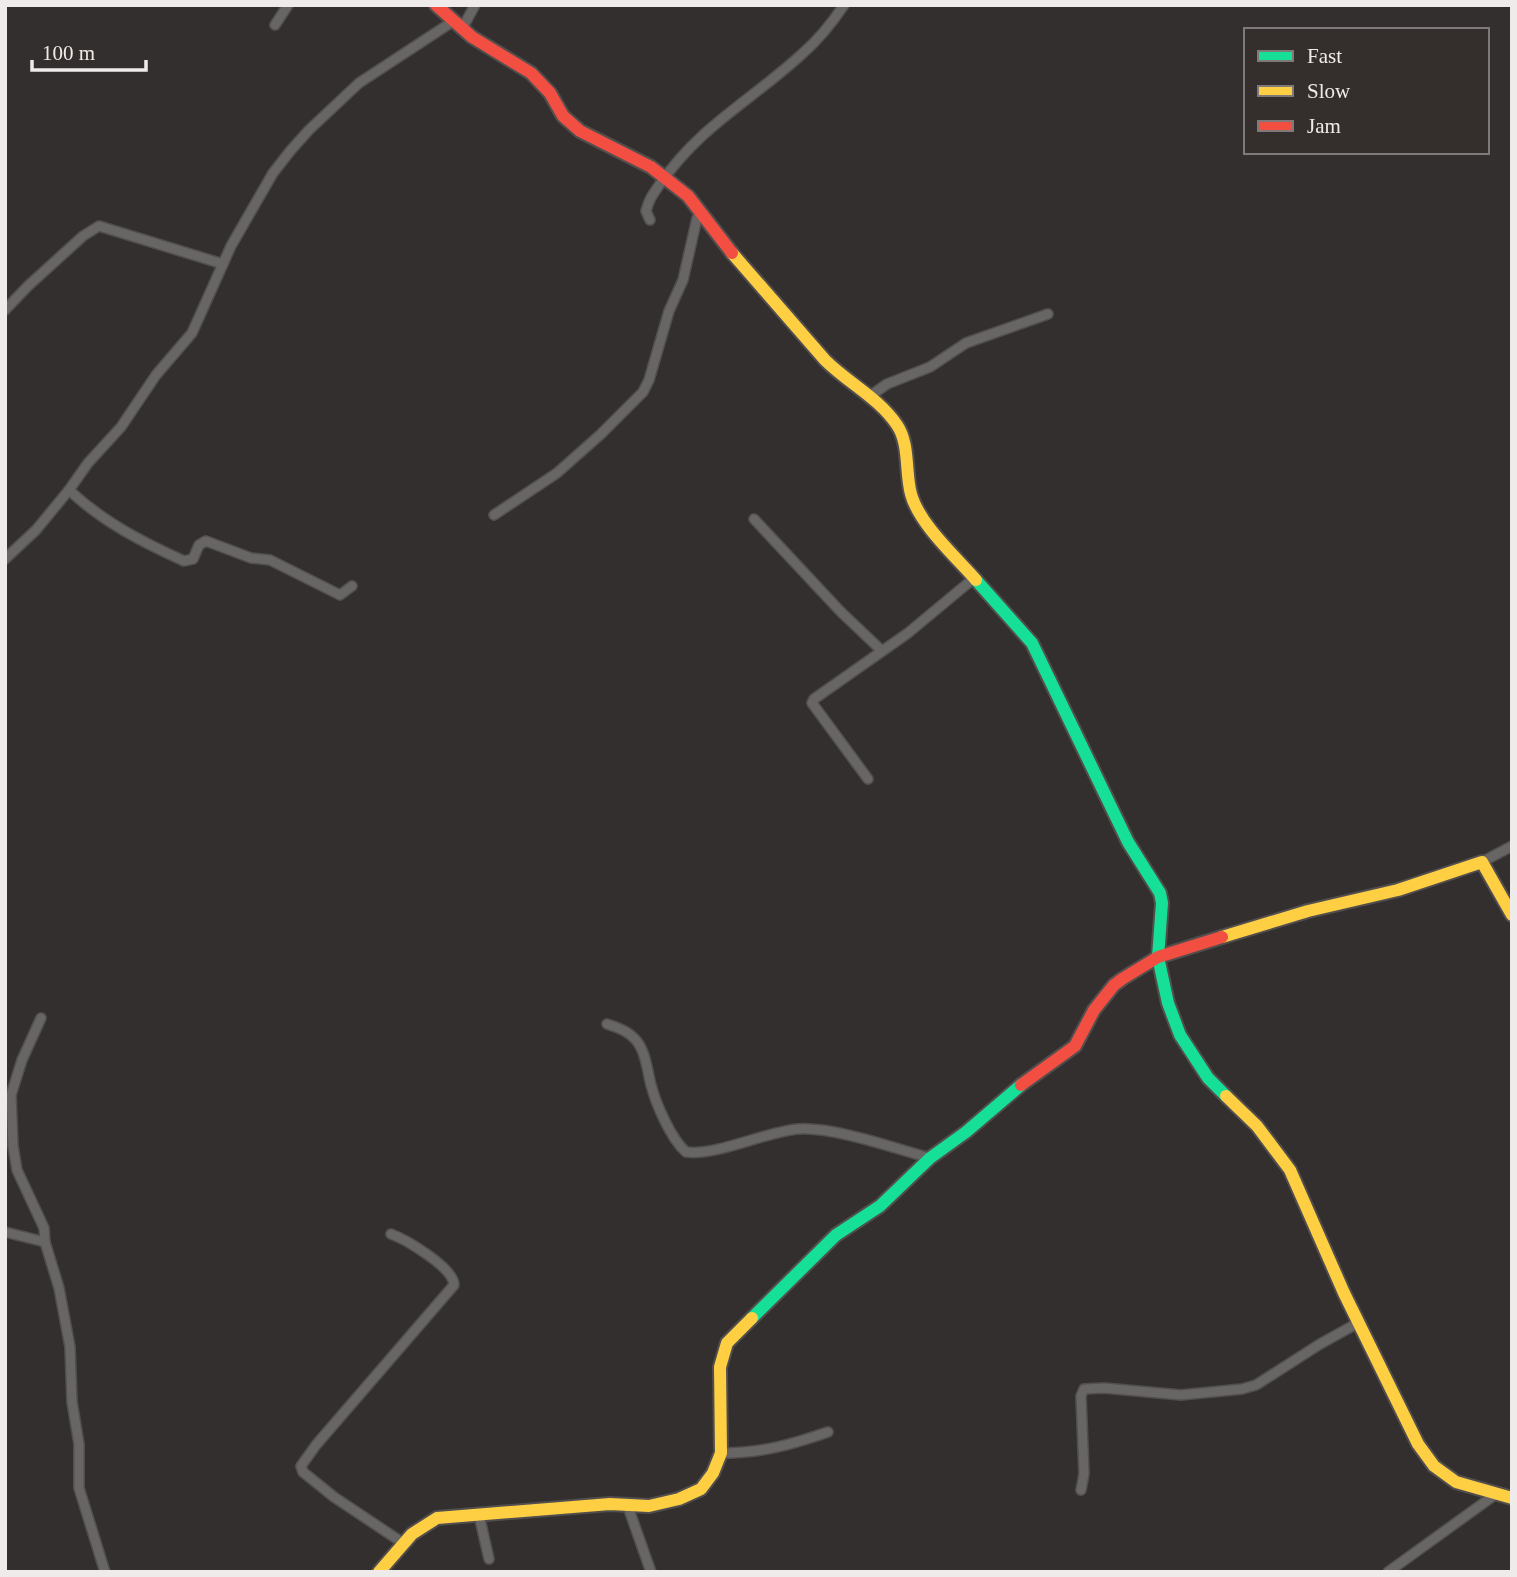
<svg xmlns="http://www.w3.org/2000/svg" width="1517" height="1577" viewBox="0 0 1517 1577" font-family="Georgia,serif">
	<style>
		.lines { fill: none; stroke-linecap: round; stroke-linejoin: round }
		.street-casing { stroke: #514e4d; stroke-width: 12 }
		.fast-casing { stroke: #514e4d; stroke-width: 16 }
		.slow-casing { stroke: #514e4d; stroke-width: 16 }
		.jam-casing { stroke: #514e4d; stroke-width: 16 }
		.street { stroke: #686565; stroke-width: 9 }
		.fast { stroke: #16e098; stroke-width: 12 }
		.slow { stroke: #ffcf43; stroke-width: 12 }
		.jam { stroke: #f24e42; stroke-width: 12 }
	</style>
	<rect width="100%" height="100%" fill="#332f2e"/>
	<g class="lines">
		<g class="street-casing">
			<g id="street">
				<path d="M275 25 288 5"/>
				<path d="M462 29 475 5"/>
				<path d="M650 220 646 211C649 199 653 194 660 184 701 125 752 100 802 54 818 40 832 23 844 5"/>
				<path d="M5 310 28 286 83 236 99 226 223 264"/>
				<path d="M870 396 887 384 930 367 966 343 1048 314"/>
				<path d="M69 490C103 522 142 542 184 561L193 559 199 545 206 541 251 558 270 560 340 595 352 586"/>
				<path d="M494 515 557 473 601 434 643 392 649 380 669 311 683 280 697 218 704 215"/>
				<path d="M754 519 840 611 881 650"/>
				<path d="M5 559 36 530 69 490 88 463 121 427 156 375 192 333 231 246 273 173 291 150 309 130 359 83 452 22"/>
				<path d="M868 779 812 703 814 699 908 633 973 579"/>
				<path d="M1482 862 1512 846"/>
				<path d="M41 1018 22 1060 11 1095 13 1146 17 1170 44 1228 45 1242 59 1288 70 1347 72 1402 79 1444V1488L105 1572"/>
				<path d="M607 1024C617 1027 628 1031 635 1039 646 1051 647 1070 651 1085 656 1104 671 1139 686 1152 717 1156 764 1132 798 1129 836 1127 893 1148 930 1158"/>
				<path d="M5 1232 45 1242"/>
				<path d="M391 1234C407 1240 454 1268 454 1285L316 1445 301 1466 303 1472 334 1497 403 1543"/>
				<path d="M721 1453C762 1453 790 1445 828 1432"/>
				<path d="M1081 1490 1084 1474 1081 1396 1084 1389 1104 1388 1181 1395 1242 1389 1256 1385 1320 1344 1358 1323"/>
				<path d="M627 1504 651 1572"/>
				<path d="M479 1515 489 1559"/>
				<path d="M1388 1572 1496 1494"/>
			</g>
		</g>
		<g class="fast-casing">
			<g id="fast">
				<path d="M976 580 1032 643 1128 842 1160 893 1162 903 1158 957 1168 1003 1180 1035 1208 1078 1226 1096"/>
				<path d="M752 1318 836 1235 880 1206 930 1158 966 1132 1021 1085"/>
			</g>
		</g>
		<g class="slow-casing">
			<g id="slow">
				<path d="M732 253 825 360C848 383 879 398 897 425 910 444 905 473 911 494 919 524 956 557 976 580"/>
				<path d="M1222 937 1308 911 1398 890 1482 862 1512 915"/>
				<path d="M1226 1096 1257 1126 1290 1170 1344 1293 1418 1444 1434 1466 1456 1482 1512 1498"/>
				<path d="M379 1572 412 1534 437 1518 610 1504 649 1506 679 1499 701 1489 713 1473 721 1453 720 1367 727 1343 752 1318"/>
			</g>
		</g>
		<g class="jam-casing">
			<g id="jam">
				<path d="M436 5 472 37 531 73 550 93 563 116 580 131 651 167 688 196 732 253"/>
				<path d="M1021 1085 1075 1046 1094 1010 1114 985 1122 979 1158 957 1222 937"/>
			</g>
		</g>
		<use href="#street" class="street"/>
		<use href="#fast" class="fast"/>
		<use href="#slow" class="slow"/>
		<use href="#jam" class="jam"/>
	</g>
	<rect width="1517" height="1577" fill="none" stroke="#efebea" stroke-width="14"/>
	<rect x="1244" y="28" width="245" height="126" fill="#342e2d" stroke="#7f7a79" stroke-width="2"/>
	<rect x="1258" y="51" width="35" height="10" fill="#16e098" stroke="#7f7a79" stroke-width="2"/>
	<text x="1307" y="63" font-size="21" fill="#efebea">Fast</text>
	<rect x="1258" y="86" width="35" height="10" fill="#ffcf43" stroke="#7f7a79" stroke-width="2"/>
	<text x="1307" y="98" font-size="21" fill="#efebea">Slow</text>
	<rect x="1258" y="121" width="35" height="10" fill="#f24e42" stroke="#7f7a79" stroke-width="2"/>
	<text x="1307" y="133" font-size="21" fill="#efebea">Jam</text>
	<path d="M32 60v10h114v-10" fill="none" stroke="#efebea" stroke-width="3.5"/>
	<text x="42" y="60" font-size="21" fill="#efebea" stroke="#342e2d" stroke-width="5" paint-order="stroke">100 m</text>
</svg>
